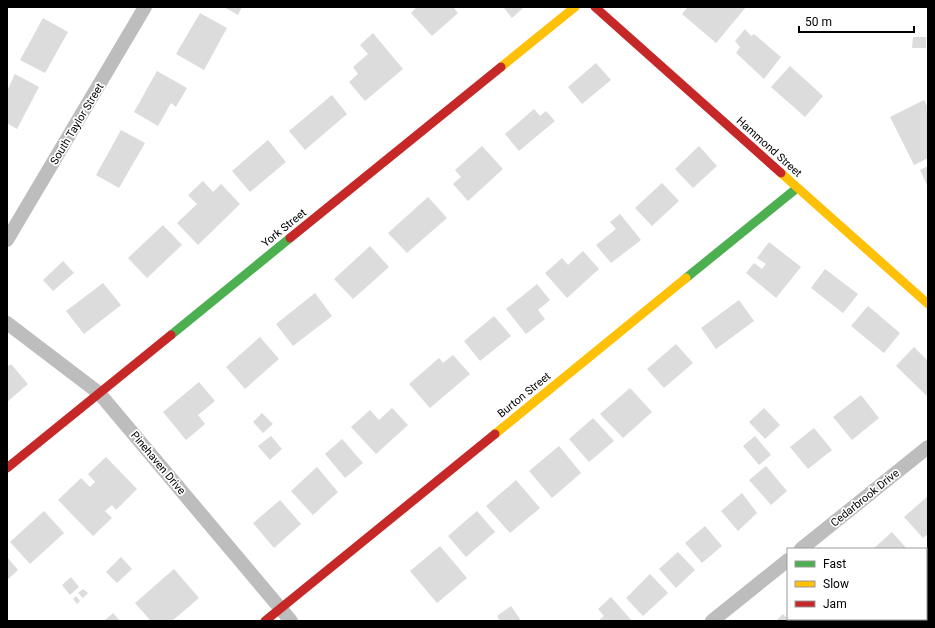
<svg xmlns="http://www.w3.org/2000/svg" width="935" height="628" viewBox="0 0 935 628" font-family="Roboto,sans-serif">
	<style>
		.building { fill: #dcdcdc }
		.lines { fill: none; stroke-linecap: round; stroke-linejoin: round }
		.street { stroke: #bdbdbd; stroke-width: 14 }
		.fast { stroke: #4caf50; stroke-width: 9 }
		.slow { stroke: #ffc107; stroke-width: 9 }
		.jam { stroke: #c62828; stroke-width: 9 }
		.labels { text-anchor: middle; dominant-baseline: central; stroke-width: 3.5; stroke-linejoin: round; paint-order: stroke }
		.street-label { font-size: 11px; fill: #000; stroke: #fff }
	</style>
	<rect width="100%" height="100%" fill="#fff"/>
	<g class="building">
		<path d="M224 7H242L238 15Z"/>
		<path d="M417 7H453L458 13 432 36 411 13Z"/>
		<path d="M503 7H524L512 18Z"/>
		<path d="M688 7H746L716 43 682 14Z"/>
		<path d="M200 13 227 28 204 70 176 54Z"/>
		<path d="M43 18 68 32 45 73 20 60Z"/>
		<path d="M745 29 751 36 754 34 781 57 764 79 736 53 740 47 735 41Z"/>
		<path d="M373 33 403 69 365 101 349 82 358 74 353 67 368 54 360 45Z"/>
		<path d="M913 37H926V48H912Z"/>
		<path d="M596 63 611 80 582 104 568 87Z"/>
		<path d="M790 66 823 96 805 117 771 87Z"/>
		<path d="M157 71 187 88 176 107 171 103 158 126 134 112Z"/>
		<path d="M15 74 39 87 17 129 7 123V91Z"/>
		<path d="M332 95 347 114 305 150 289 131Z"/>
		<path d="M924 100 928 108V158L914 165 890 117Z"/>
		<path d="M534 109 540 116 546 111 555 121 519 151 505 134Z"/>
		<path d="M121 130 145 143 119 188 96 175Z"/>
		<path d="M268 140 286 162 250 192 232 171Z"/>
		<path d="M482 146 503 169 468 201 453 184 461 177 455 170Z"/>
		<path d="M699 146 717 166 693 188 675 169Z"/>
		<path d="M928 166V187L920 170Z"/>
		<path d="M203 181 213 192 221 184 240 204 198 245 177 223 197 204 188 195Z"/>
		<path d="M662 183 679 201 652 226 635 208Z"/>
		<path d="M428 197 447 218 407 253 388 233Z"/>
		<path d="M620 214 641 240 611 263 596 245 616 229 610 222Z"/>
		<path d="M163 225 182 245 147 278 128 258Z"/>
		<path d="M769 242 801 267 776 298 746 273 754 263 762 269 766 264 757 258Z"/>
		<path d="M370 246 389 267 353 299 334 279Z"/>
		<path d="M583 251 599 269 567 298 545 273 562 258 568 265Z"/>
		<path d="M63 261 74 273 53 291 43 280Z"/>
		<path d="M825 269 858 294 843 313 811 288Z"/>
		<path d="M103 283 121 305 84 334 66 311Z"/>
		<path d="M537 284 550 300 538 310 545 319 526 334 506 309Z"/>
		<path d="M315 293 332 316 293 346 276 324Z"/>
		<path d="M739 300 754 321 716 349 701 328Z"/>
		<path d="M868 306 900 333 884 353 851 326Z"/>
		<path d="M494 316 511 336 480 361 464 341Z"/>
		<path d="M260 337 279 359 245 389 226 367Z"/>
		<path d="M676 344 693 363 664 388 647 369Z"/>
		<path d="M914 347 928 361V397L896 366Z"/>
		<path d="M453 355 470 374 430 408 409 384 439 358 443 363Z"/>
		<path d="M11 364 28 384 7 402V367Z"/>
		<path d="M199 382 215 401 198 415 205 424 186 440 163 412Z"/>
		<path d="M630 388 652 412 623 438 600 414Z"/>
		<path d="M861 395 879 418 852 440 833 417Z"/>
		<path d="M392 408 408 425 376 454 351 427 370 410 379 420Z"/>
		<path d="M764 408 780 425 765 439 749 422Z"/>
		<path d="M262 413 273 424 263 433 253 422Z"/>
		<path d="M593 418 614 441 589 462 569 439Z"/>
		<path d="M814 428 832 450 808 469 790 447Z"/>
		<path d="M271 436 282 449 270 460 258 446Z"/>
		<path d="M755 436 771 455 759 465 743 446Z"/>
		<path d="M342 439 363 463 345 478 325 454Z"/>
		<path d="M559 446 581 473 552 498 529 471Z"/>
		<path d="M106 457 137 489 116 510 112 505 105 511 112 518 93 536 58 500 81 478 90 487 95 482 88 474Z"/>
		<path d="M766 466 787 491 771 505 749 480Z"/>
		<path d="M317 467 338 492 313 515 291 491Z"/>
		<path d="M516 480 540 508 510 533 486 506Z"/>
		<path d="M742 493 757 513 738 531 721 511Z"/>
		<path d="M928 496V534L923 538 904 517Z"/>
		<path d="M280 500 301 524 274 548 253 523Z"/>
		<path d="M44 511 64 533 30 564 10 542Z"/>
		<path d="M477 511 495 532 466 557 448 536Z"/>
		<path d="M705 526 722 546 702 563 685 543Z"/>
		<path d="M892 532 907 549H873Z"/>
		<path d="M440 546 467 578 437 603 410 571Z"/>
		<path d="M678 552 695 570 676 588 659 569Z"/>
		<path d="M7 557 18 570 7 580Z"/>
		<path d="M121 557 132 569 117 583 106 572Z"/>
		<path d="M174 569 199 598 172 621H151L135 603Z"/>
		<path d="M650 574 668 593 643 616 626 598Z"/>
		<path d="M71 577 79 587 70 595 62 585Z"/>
		<path d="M83 589 88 593 83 598 78 593Z"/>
		<path d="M76 596 80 601 77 604 73 599Z"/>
		<path d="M611 597 632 621H598L604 616 598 609Z"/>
		<path d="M511 606 520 619 518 621H500L497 616Z"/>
		<path d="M113 613 120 621H104Z"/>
		<path d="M783 614 790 621H776Z"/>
		<path d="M813 619H842L840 621H815Z"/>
	</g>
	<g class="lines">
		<g class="street">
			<path d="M7 240 145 7"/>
			<path d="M7 323 99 393 291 621"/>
			<path d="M801 549 928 447"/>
			<path d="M712 621 788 560"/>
		</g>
		<g class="fast">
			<path d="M686 278 797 188"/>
			<path d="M171 335 290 238"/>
		</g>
		<g class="slow">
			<path d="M501 67 575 7"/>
			<path d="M781 173 928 304"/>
			<path d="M495 434 686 278"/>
		</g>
		<g class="jam">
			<path d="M595 7 781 173"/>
			<path d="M290 238 501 67"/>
			<path d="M7 468 171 335"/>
			<path d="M265 621 495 434"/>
		</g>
	</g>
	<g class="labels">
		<g class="street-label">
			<text transform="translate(77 124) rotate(-59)">South Taylor Street</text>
			<text transform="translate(769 147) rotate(42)">Hammond Street</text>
			<text transform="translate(284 228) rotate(-39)">York Street</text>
			<text transform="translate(524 395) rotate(-39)">Burton Street</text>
			<text transform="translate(158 463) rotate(50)">Pinehaven Drive</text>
			<text transform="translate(865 498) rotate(-39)">Cedarbrook Drive</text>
		</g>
	</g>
	<rect width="935" height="628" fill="none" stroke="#000000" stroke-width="16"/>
	<rect x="787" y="548" width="140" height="72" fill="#ffffff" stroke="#999999"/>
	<rect x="795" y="561" width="20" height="6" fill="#4caf50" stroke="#999999"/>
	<text x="823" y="568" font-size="12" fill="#000000">Fast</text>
	<rect x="795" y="581" width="20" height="6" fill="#ffc107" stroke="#999999"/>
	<text x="823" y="588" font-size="12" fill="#000000">Slow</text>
	<rect x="795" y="601" width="20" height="6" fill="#c62828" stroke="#999999"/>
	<text x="823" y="608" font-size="12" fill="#000000">Jam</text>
	<path d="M799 26v6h115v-6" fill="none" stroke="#000000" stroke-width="2"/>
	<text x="805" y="26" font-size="12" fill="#000000" stroke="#ffffff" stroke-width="3" paint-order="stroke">50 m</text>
</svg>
